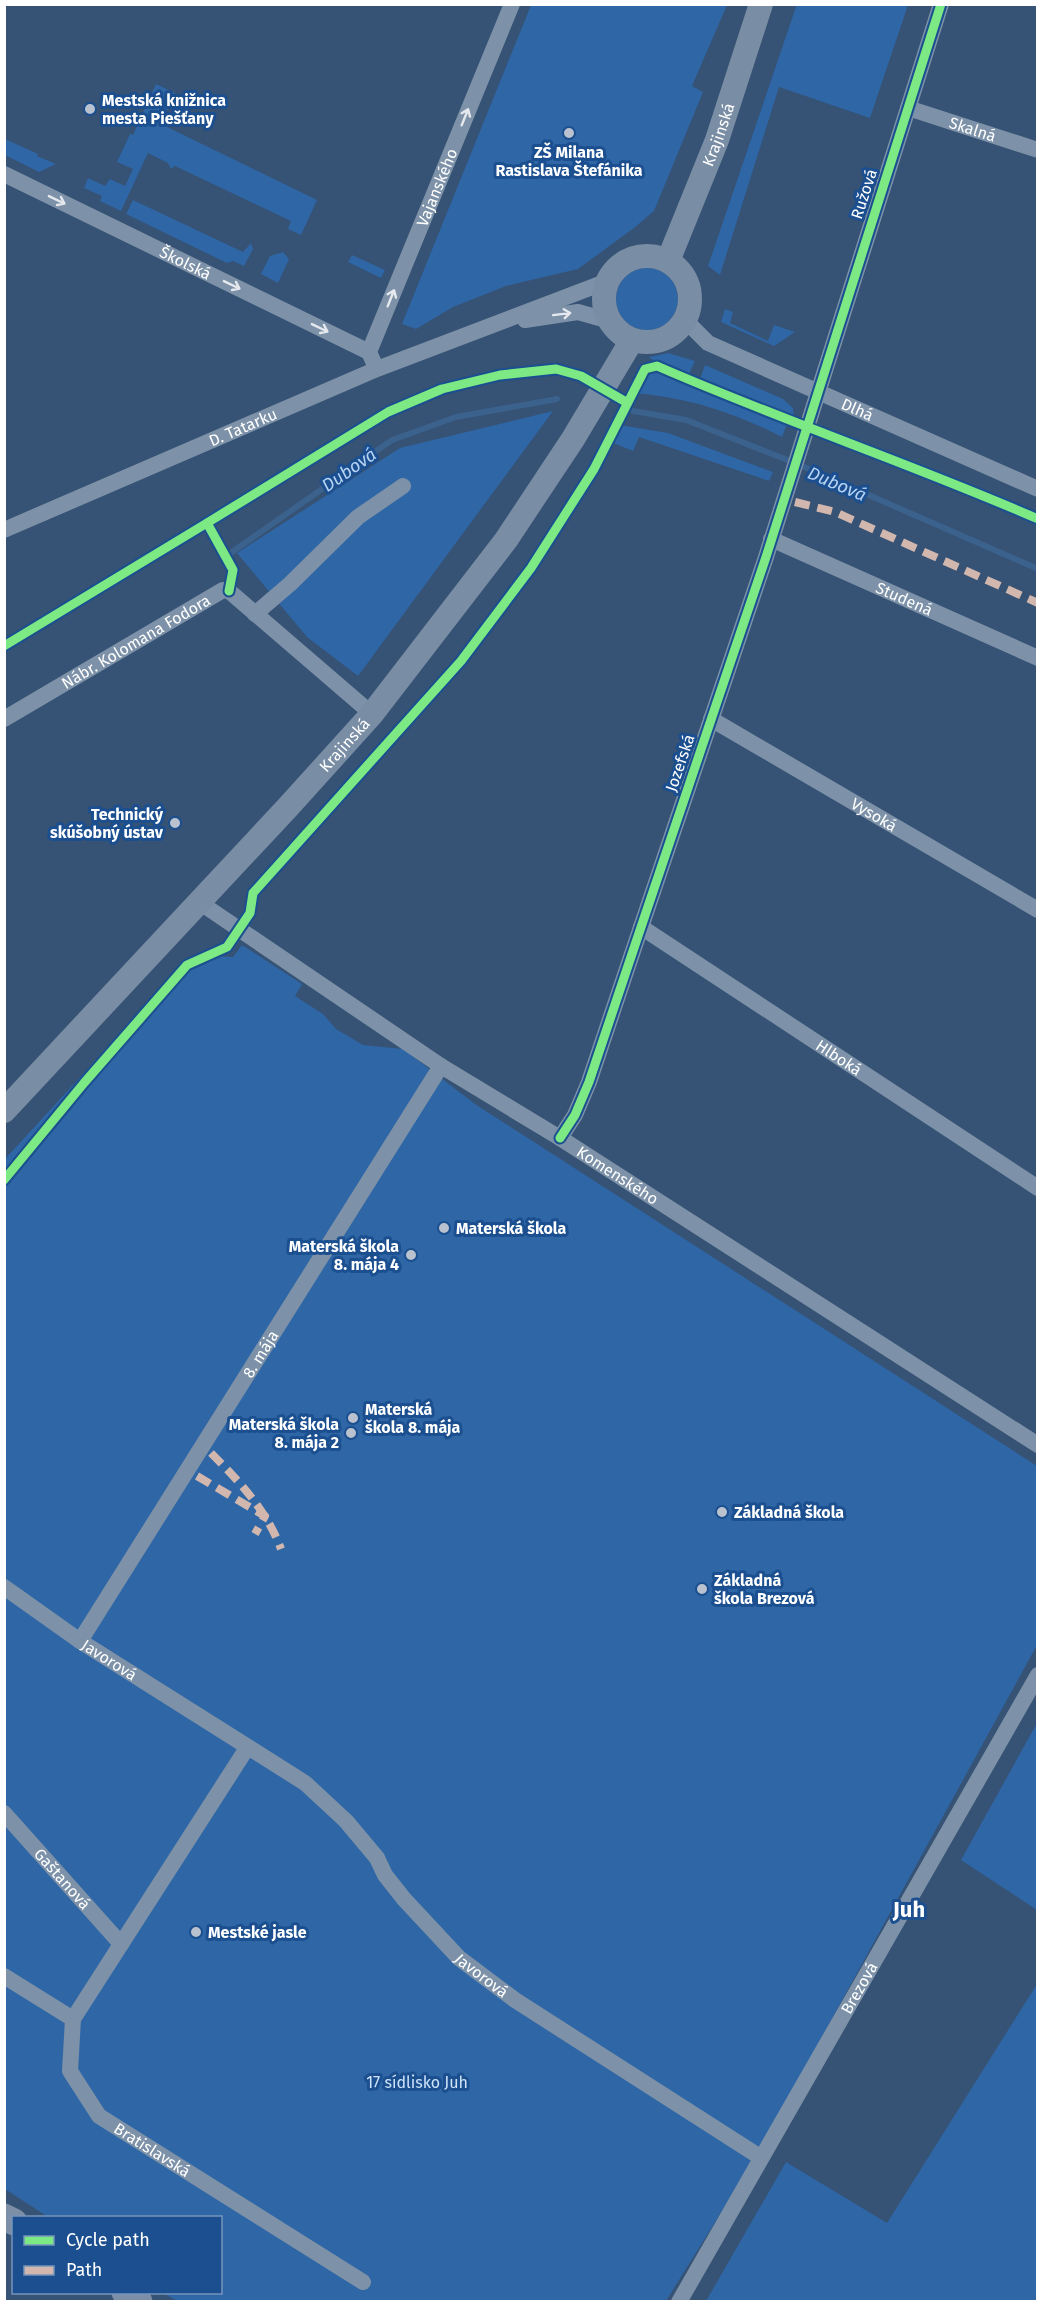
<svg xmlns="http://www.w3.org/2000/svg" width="1042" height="2306" viewBox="0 0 1042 2306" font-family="'Fira Sans',sans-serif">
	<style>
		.green { fill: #2f66a5 }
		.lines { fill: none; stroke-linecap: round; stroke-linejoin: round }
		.stream { stroke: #3b618d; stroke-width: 6 }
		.minor { stroke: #7d92a8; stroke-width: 16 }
		.secondary { stroke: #798da4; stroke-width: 24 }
		.primary { stroke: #7d8ea7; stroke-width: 27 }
		.quiet { stroke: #d1b7ad; stroke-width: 8; stroke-dasharray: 15 8; stroke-linecap: butt }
		.cycleway-casing { stroke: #1b4f8f; stroke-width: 13 }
		.cycleway { stroke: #7ce984; stroke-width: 9 }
		.oneway { stroke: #e5e9ee }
		.poi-dot { fill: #b9c2ce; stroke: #1b4f8f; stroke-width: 2 }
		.labels { text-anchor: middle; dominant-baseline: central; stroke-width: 6; stroke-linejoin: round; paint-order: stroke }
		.poi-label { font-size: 16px; font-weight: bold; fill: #fff; stroke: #1b4f8f; text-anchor: start }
		.street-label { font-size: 16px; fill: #fff; stroke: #1b4f8f }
		.park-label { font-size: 16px; fill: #cfe3fa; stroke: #1b4f8f }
		.water-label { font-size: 18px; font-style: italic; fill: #b5d3f5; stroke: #1b4f8f }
		.district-label { font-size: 22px; font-weight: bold; fill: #fff; stroke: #1b4f8f }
	</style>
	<rect width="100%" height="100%" fill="#365274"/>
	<g class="green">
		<path d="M797 4 908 5 870 118 779 87 720 275 708 266Z"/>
		<path d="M531 5H727L692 86 703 92 654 211 634 228 578 269 506 286 453 307 416 329 402 324Z"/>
		<path d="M156 84 175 93 161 124 317 200 301 235 288 229 291 221 175 166 171 169 168 163 148 153 121 211 100 201 102 196 84 188 88 178 105 186 110 179 125 186 133 169 117 162 130 134 133 135Z"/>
		<path d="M5 139 38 154 37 156 56 164 39 172 5 155Z"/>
		<path d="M133 200 243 252 251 243 253 249 244 266 233 261 227 263 126 214Z"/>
		<path d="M283 252 289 259 278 283 261 274 270 256Z"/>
		<path d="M352 255 385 270 381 278 348 262Z"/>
		<circle cx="647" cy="299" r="31"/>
		<path d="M725 309 733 312 730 323 768 341 774 325 795 332 774 346 721 322Z"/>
		<path d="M668 353 695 361 688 376 661 366 649 357Z"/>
		<path d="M705 365 783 399 793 408 794 417 700 379Z"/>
		<path d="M657 366 788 421 782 437C735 413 684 396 631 393L645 369Z"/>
		<path d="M553 411 358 676 307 637 237 553 400 448Z"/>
		<path d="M614 424 668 433 773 472 769 481 639 437 633 451 606 440Z"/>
		<path d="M242 945 302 984 295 996 323 1014 336 1029 363 1045 403 1049 475 1104 1037 1466V1645L760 2150 666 2301H177L163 2293 220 2292V2218L48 2217 5 2189 4 1160 187 961 216 956 233 957Z"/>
		<path d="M1037 1723V1910L961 1860Z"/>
		<path d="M1037 1984V2301H706L786 2162 887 2223Z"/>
	</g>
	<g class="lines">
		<g class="stream">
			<path d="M633 411 686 420 800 465 1038 569"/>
			<path d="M225 557 392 440 456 417 557 399"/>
		</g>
		<g class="minor">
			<path id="s1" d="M908 108 1038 150"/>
			<path id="s2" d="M4 174 369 352"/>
			<path d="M525 320 578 312 610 321"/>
			<path id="s3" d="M685 320 708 343 1038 489"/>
			<path id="s4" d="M373 361 369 352 512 4"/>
			<path id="s5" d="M4 530 377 369 608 281"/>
			<path id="s6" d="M771 539 1038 658"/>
			<path d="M255 614 290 584 358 517 403 486"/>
			<path id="s7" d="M4 719 223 590 229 591 372 714"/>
			<path id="s8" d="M711 719 1038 910"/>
			<path id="s9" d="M199 902 441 1066 560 1138 1038 1445"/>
			<path id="s10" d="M641 927 1038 1188"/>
			<path d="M560 1138 575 1115 589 1082 636 942 766 557 941 4"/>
			<path id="s11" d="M4 1587 80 1641 305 1783 346 1821 377 1858 385 1875 404 1899 459 1958 515 2000 760 2157"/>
			<path id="s12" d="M80 1641 441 1066"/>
			<path id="s13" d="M4 1813 121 1944"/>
			<path id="s14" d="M4 1976 73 2019 70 2071 99 2116 363 2282"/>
			<path d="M73 2019 247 1748"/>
			<path id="s15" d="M679 2302 1038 1675"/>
		</g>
		<g class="secondary">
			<circle cx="647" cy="299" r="43"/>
			<path id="s16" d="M668 261 717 140 761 4"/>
			<path id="s17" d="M4 1111 288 807 372 714 506 540 573 439 632 340"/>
		</g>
		<g class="primary">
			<path d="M4 2217 14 2222"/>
			<path d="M125 2292 139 2302"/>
		</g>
		<g class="quiet">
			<path d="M795 502 835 512 1038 603"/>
			<path d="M211 1453C240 1482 267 1511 281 1549"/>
			<path d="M197 1476 265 1516 255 1534"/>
		</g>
		<g class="cycleway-casing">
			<g id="cycleway">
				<path d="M229 591 233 570 207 523 388 412 442 389 500 375 556 369 581 376 626 402"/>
				<path d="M4 646 207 523"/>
				<path d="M560 1138 575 1115 589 1082 636 942 766 557 941 4"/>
				<path d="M4 1180 84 1083 187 965 227 947 250 913 253 893 461 661 531 568 594 469 645 369 657 366C783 421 912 464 1038 519"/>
			</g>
		</g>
		<use href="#cycleway" class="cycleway"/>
	</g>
	<defs><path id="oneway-shaft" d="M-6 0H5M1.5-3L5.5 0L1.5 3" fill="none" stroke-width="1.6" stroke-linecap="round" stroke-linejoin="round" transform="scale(1.5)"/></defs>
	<g class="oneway">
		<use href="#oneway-shaft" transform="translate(465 117) rotate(-68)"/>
		<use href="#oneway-shaft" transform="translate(57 200) rotate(26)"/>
		<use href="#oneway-shaft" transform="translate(232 285) rotate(26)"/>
		<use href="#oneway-shaft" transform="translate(391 298) rotate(-68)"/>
		<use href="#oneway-shaft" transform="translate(562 314) rotate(-7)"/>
		<use href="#oneway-shaft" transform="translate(320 328) rotate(26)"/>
	</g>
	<g class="poi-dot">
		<circle cx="90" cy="109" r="6"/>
		<circle cx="569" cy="133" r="6"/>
		<circle cx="175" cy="823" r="6"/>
		<circle cx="444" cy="1228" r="6"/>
		<circle cx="411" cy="1255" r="6"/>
		<circle cx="353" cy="1418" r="6"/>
		<circle cx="351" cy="1433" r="6"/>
		<circle cx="722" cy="1512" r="6"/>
		<circle cx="702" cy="1589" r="6"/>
		<circle cx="196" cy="1932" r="6"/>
	</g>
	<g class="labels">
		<g class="poi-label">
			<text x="102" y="100">Mestská knižnica<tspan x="102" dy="18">mesta Piešťany</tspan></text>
			<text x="569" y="152" text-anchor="middle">ZŠ Milana<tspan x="569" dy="18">Rastislava Štefánika</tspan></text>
			<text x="163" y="814" text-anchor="end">Technický<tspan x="163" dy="18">skúšobný ústav</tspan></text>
			<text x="456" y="1228">Materská škola</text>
			<text x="399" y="1246" text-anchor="end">Materská škola<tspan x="399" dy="18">8. mája 4</tspan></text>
			<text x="365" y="1409">Materská<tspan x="365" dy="18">škola 8. mája</tspan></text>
			<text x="339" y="1424" text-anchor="end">Materská škola<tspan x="339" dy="18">8. mája 2</tspan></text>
			<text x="734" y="1512">Základná škola</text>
			<text x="714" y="1580">Základná<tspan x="714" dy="18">škola Brezová</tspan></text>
			<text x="208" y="1932">Mestské jasle</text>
		</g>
		<g class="street-label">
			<text stroke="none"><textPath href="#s1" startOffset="68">Skalná</textPath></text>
			<text stroke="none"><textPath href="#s16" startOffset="136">Krajinská</textPath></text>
			<text stroke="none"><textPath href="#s4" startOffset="188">Vajanského</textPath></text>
			<text transform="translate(864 194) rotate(-72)">Ružová</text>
			<text stroke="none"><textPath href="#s2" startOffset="202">Školská</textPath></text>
			<text stroke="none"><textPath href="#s3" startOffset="196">Dlhá</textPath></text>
			<text stroke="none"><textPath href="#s5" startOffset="260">D. Tatarku</textPath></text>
			<text stroke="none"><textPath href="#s6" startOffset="146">Studená</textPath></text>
			<text stroke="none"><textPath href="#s7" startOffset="153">Nábr. Kolomana Fodora</textPath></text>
			<text stroke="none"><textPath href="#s17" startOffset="500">Krajinská</textPath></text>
			<text transform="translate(680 763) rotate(-71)">Jozefská</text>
			<text stroke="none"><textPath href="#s8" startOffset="189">Vysoká</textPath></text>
			<text stroke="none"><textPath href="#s10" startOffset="237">Hlboká</textPath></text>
			<text stroke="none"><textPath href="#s9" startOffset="500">Komenského</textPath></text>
			<text stroke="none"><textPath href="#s12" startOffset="339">8. mája</textPath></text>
			<text stroke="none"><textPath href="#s11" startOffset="128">Javorová</textPath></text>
			<text stroke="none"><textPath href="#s13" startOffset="88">Gaštanová</textPath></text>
			<text stroke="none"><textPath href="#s11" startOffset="622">Javorová</textPath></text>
			<text stroke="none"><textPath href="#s15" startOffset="362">Brezová</textPath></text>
			<text stroke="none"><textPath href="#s14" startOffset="250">Bratislavská</textPath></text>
		</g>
		<g class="park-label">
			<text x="417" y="2082">17 sídlisko Juh</text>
		</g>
		<g class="water-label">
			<text transform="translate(349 470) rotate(-35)">Dubová</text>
			<text transform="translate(837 484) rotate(23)">Dubová</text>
		</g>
		<g class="district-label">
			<text x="909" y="1909">Juh</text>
		</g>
	</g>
	<rect width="1042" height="2306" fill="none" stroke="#ffffff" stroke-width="12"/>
	<rect x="12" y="2216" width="210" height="78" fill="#1b4f8f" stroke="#7695bc" stroke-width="1.5"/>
	<rect x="24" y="2236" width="30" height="9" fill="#7ce984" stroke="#7695bc" stroke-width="1.5"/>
	<text x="66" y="2246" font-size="18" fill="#ffffff">Cycle path</text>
	<rect x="24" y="2266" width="30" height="9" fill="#d1b7ad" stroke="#7695bc" stroke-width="1.5"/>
	<text x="66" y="2276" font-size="18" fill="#ffffff">Path</text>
</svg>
